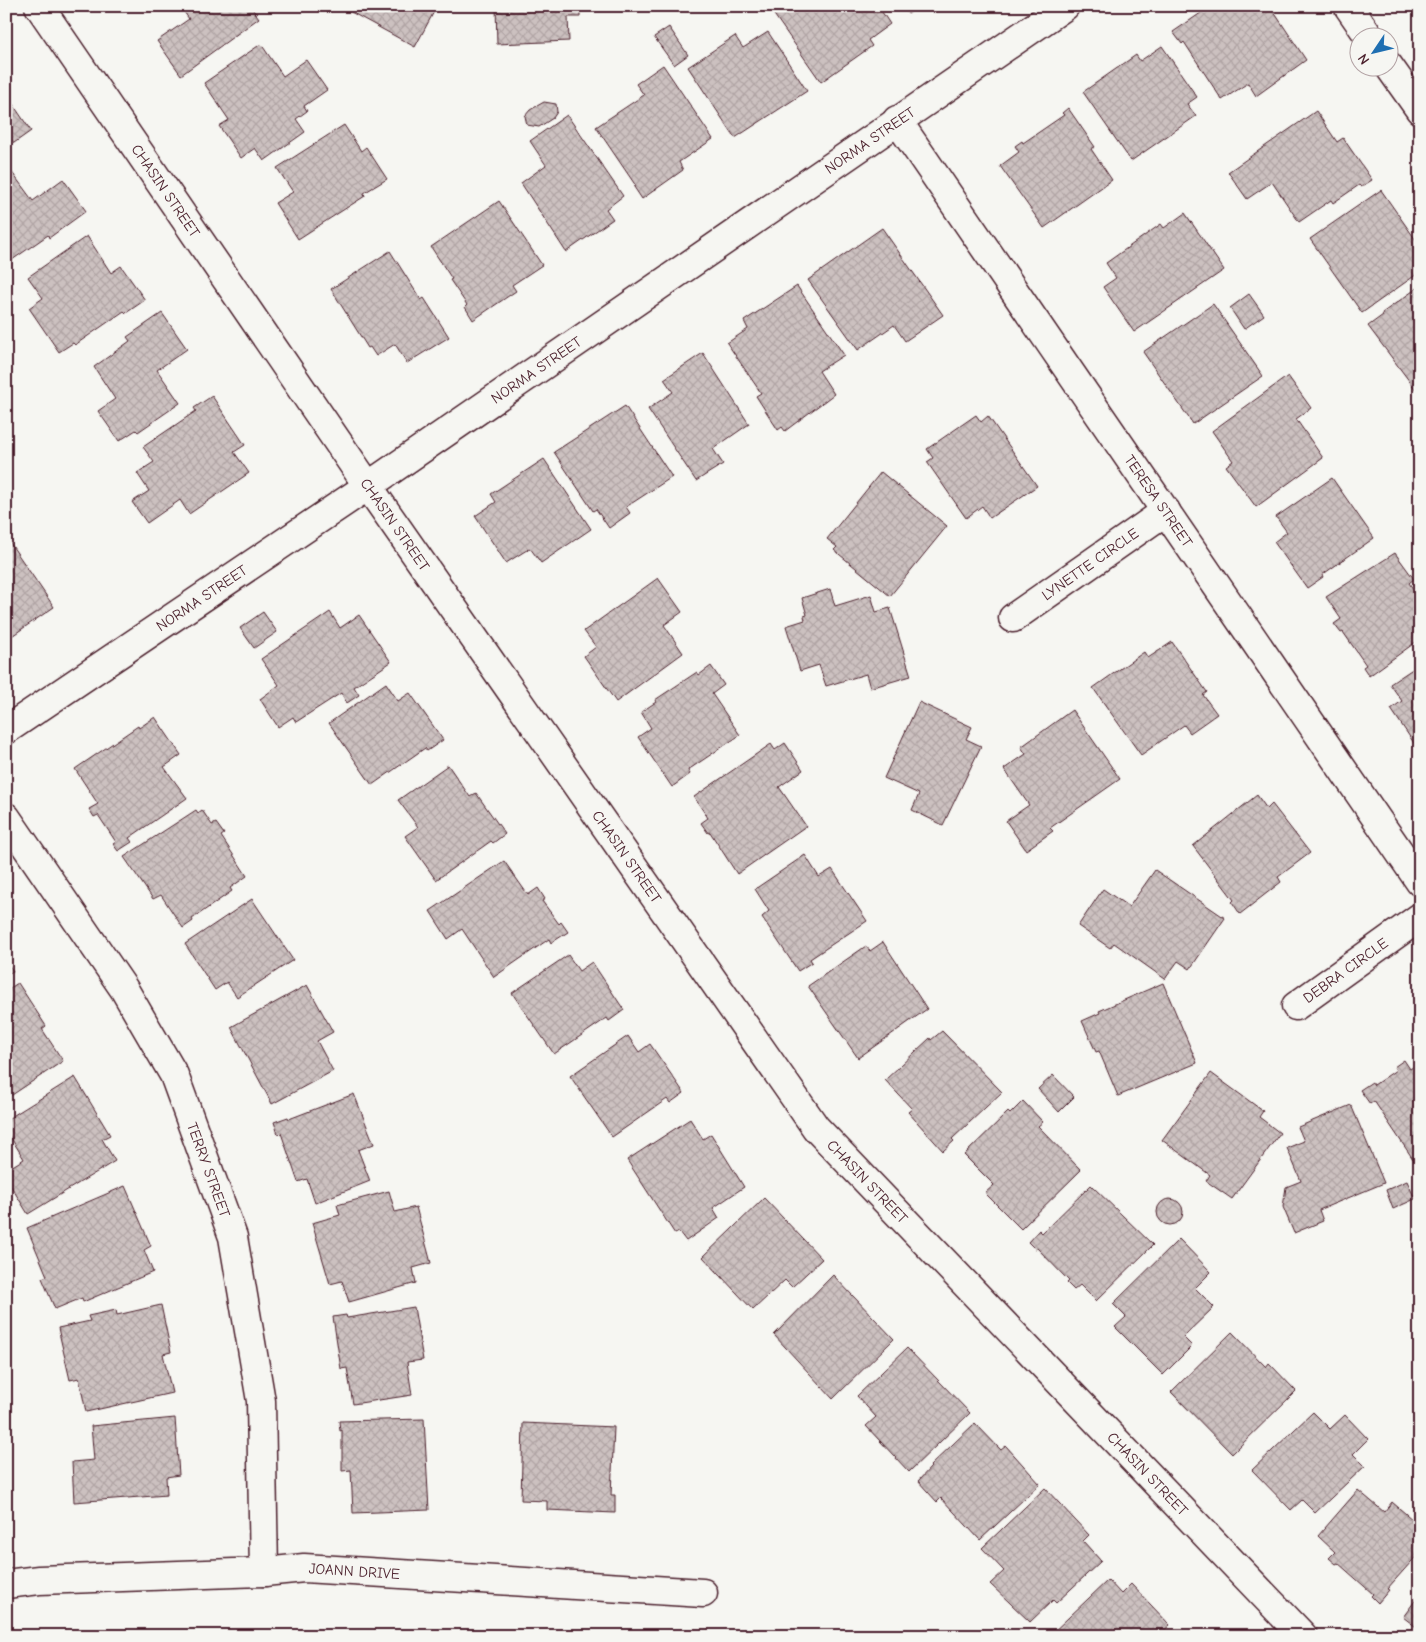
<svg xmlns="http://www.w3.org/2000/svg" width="1426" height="1642" viewBox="0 0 1426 1642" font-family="'Comic Neue',sans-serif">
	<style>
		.building { fill: url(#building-cross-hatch); stroke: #4a1f2b }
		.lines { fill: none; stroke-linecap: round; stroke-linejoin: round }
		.minor-casing { stroke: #4a1f2b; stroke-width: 31 }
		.minor { stroke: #f6f6f2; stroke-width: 28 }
		.labels { text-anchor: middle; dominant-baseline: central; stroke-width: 4.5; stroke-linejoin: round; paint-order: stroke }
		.street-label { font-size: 15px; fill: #4a1f2b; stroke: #f6f6f2 }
	</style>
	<defs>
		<pattern id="building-cross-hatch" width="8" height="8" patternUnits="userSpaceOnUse" patternTransform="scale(1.25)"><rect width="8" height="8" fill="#ccc1c0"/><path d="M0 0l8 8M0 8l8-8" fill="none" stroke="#b1a5a5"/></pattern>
	</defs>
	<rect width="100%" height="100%" fill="#f6f6f2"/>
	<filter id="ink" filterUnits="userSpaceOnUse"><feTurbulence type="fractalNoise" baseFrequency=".02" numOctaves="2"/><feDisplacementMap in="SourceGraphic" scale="10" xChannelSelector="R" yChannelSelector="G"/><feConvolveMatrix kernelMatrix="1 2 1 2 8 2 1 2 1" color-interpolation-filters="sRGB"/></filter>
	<g filter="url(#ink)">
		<g class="building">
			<path d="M180 6H250L259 18 181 75 157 41 189 19Z"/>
			<path d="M354 6H437L415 47 351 12Z"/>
			<path d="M496 6H580V17H568L569 41 497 44Z"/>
			<path d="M768 6H878L890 24 868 40 872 46 821 82Z"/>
			<path d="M903 6H919L908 14Z"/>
			<path d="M1211 6H1216L1219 11 1227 6H1270L1306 60 1256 96 1248 83 1222 100 1184 42 1182 44 1173 32Z"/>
			<path d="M669 27 688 55 674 65 654 37Z"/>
			<path d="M768 32 807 91 735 138 688 67 735 36 743 48Z"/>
			<path d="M261 44 283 76 306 60 327 90 304 106 307 111 296 119 305 132 264 161 255 148 241 158 219 126 229 120 204 83Z"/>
			<path d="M1162 46 1197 97 1187 104 1196 116 1131 161 1083 92 1136 55 1140 61Z"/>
			<path d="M663 65 713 139 679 162 683 170 642 199 634 187 636 186 596 127 644 95 636 84Z"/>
			<path d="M6 94 31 131 14 143 12 140 6 144Z"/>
			<path d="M544 102 556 104 557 112 553 118 539 127 527 125 525 116 530 110Z"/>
			<path d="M1068 108 1095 147 1091 149 1112 180 1044 228 1000 166 1019 152 1015 146 1022 141 1023 143 1064 115 1062 113Z"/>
			<path d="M1316 111 1337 142 1343 138 1372 180 1361 187 1359 185 1333 203 1331 200 1299 222 1272 182 1247 199 1228 172Z"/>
			<path d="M567 115 623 196 606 209 613 219 566 252 521 183 546 165 530 141Z"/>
			<path d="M344 125 361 151 366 147 387 179 364 193 365 196 298 239 275 203 293 192 277 168Z"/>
			<path d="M8 167 33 201 63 179 86 211 49 238 48 235 12 260 6 253V169Z"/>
			<path d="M1381 190 1420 246V272L1362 313 1310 239Z"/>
			<path d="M499 201 542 265 512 285 516 291 473 320 465 307 467 305 450 280 452 279 431 247Z"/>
			<path d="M1185 213 1224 270 1134 332 1103 287 1116 278 1106 263 1161 224 1164 228Z"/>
			<path d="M882 228 943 315 905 341 894 325 858 350 808 280Z"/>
			<path d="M87 236 111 273 121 266 145 300 126 313 124 311 75 345 73 343 59 352 29 308 43 298 28 277Z"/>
			<path d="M390 251 421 300 424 298 449 337 407 363 395 344 376 356 370 347 368 348 331 289Z"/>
			<path d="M797 286 844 355 819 371 834 394 785 431 782 427 778 430 756 396 761 393 727 343 748 329 744 321Z"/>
			<path d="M1420 286V388L1416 390 1368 326 1383 315 1382 313Z"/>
			<path d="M1249 294 1264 315 1244 329 1230 308Z"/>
			<path d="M1213 304 1263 376 1193 424 1143 352Z"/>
			<path d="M162 313 187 349 157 370 180 403 138 432 136 430 119 441 98 411 115 399 94 367 130 341 127 337Z"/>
			<path d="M703 353 749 424 713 449 723 464 696 481 648 409 673 392 664 379Z"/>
			<path d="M1288 376 1311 408 1296 419 1323 458 1256 507 1226 466 1233 461 1212 431Z"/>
			<path d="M212 396 245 445 234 452 249 473 189 514 180 500 147 523 132 502 149 491 137 473 154 462 143 447 196 411 194 408Z"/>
			<path d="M625 406 672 477 626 507 630 513 609 528 596 509 593 511 554 452Z"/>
			<path d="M976 415 981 422 988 416 1037 486 990 518 982 506 966 518 927 462 933 458 927 449Z"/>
			<path d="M544 459 591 529 541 563 530 548 506 563 475 516 496 502 491 494Z"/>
			<path d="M881 472 947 526 890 596 834 550 837 547 827 539Z"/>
			<path d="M1332 478 1374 538 1322 575 1323 577 1307 588 1274 542 1287 532 1276 517Z"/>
			<path d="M6 537 54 607 6 640Z"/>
			<path d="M1395 553 1414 579 1409 583 1420 599V639L1369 676 1363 667 1366 665 1343 632 1341 633 1334 624 1341 619 1326 597Z"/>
			<path d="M658 578 682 612 664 625 683 653 616 702 584 656 596 647 584 631Z"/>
			<path d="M830 589 835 606 871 595 876 612 890 608 911 676 870 688 866 674 826 686 819 665 800 671 786 626 805 620 804 616 807 615 802 598Z"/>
			<path d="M263 612 277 632 254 648 240 628Z"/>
			<path d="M330 612 340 628 359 615 391 662 354 687 359 695 347 703 341 693 296 722 293 717 278 727 260 699 279 685 261 659Z"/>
			<path d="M1172 642 1207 692 1203 695 1217 714 1190 733 1184 725 1141 755 1093 688 1144 652 1148 658Z"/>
			<path d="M1420 664V752L1391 709 1402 701 1390 684Z"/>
			<path d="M711 666 724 685 712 694 740 735 688 770 690 774 672 787 638 737 651 728 641 712 656 702 655 700 697 672 699 675Z"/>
			<path d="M386 683 398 701 410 693 443 740 427 751 425 748 372 785 329 723Z"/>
			<path d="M919 702 972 727 966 739 981 746 943 825 912 810 919 794 884 778Z"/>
			<path d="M1072 710 1120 779 1050 828 1053 831 1026 850 1006 821 1029 805 1004 769 1026 754 1021 747Z"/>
			<path d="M155 717 181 755 164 767 187 798 129 838 132 842 118 851 113 844 116 842 98 815 94 817 89 809 98 804 75 769 138 726 139 728Z"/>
			<path d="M785 743 803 770 779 787 806 826 737 874 710 832 708 833 701 823 708 818 694 797 771 744 775 750Z"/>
			<path d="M448 765 470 797 476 793 505 834 493 843 491 841 436 880 405 836 418 827 398 800Z"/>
			<path d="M1257 795 1267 809 1272 804 1310 853 1278 877 1281 882 1240 914 1232 902 1234 900 1193 846Z"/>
			<path d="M196 810 198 813 202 810 212 825 216 823 224 834 221 836 247 876 230 888 232 891 192 919 193 921 183 928 161 895 153 899 124 857Z"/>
			<path d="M805 855 819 877 832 869 867 921 810 959 812 962 798 971 762 917 769 911 755 889Z"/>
			<path d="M504 861 528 895 538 888 545 899 542 901 559 924 561 922 568 932 551 943 549 939 494 977 462 929 448 939 430 911Z"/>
			<path d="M1155 870 1225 918 1190 969 1178 961 1165 979 1114 943 1110 948 1078 926 1103 889 1129 907Z"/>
			<path d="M252 899 293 960 237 997 227 982 215 990 185 944Z"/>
			<path d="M883 942 927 1009 858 1058 808 986 866 946 870 951Z"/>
			<path d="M568 955 579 971 592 962 624 1010 609 1021 607 1018 554 1054 512 993Z"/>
			<path d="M6 961 13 971 6 975Z"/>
			<path d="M18 983 46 1026 42 1029 63 1061 6 1099V994L8 993 7 990Z"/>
			<path d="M1163 983 1197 1063 1118 1096 1099 1051 1096 1052 1082 1021 1100 1013 1099 1011Z"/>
			<path d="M307 985 333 1032 317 1041 333 1071 272 1104 231 1027Z"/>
			<path d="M942 1031 1002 1092 952 1139 954 1141 943 1151 908 1112 912 1109 885 1080 930 1038 931 1040Z"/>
			<path d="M628 1036 639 1052 650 1044 684 1093 670 1103 667 1099 612 1137 570 1076Z"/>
			<path d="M1404 1060 1410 1069 1420 1062V1154L1413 1159 1374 1101 1370 1104 1360 1090 1372 1082 1374 1085 1396 1070 1394 1067Z"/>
			<path d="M1211 1073 1263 1111 1259 1117 1280 1133 1232 1199 1206 1181 1210 1175 1162 1140Z"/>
			<path d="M1053 1075 1074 1097 1059 1112 1038 1089Z"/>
			<path d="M75 1077 110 1135 102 1139 115 1161 28 1214 6 1178V1170L24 1159 6 1130V1120Z"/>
			<path d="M354 1094 374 1144 358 1150 370 1181 315 1203 307 1179 298 1182 281 1133 278 1134 274 1122 288 1117 289 1119Z"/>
			<path d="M1023 1101 1043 1122 1038 1126 1081 1170 1021 1229 985 1193 994 1185 964 1155 1008 1112 1010 1114Z"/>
			<path d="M1351 1105 1384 1183 1319 1210 1323 1221 1294 1233 1283 1207 1286 1187 1301 1181 1287 1148 1304 1141 1298 1127Z"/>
			<path d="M690 1119 703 1139 711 1134 744 1187 713 1208 719 1218 686 1241 679 1232 675 1234 627 1160Z"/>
			<path d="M1407 1181 1415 1199 1393 1209 1386 1190Z"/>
			<path d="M1091 1185 1153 1245 1096 1301 1080 1285 1074 1290 1067 1283 1069 1281 1037 1248 1035 1249 1028 1242 1039 1230 1042 1233Z"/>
			<path d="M125 1186 151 1246 144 1250 153 1272 83 1302 82 1298 55 1309 42 1278 47 1276 27 1228Z"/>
			<path d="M389 1191 395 1212 416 1207 431 1263 413 1268 416 1283 349 1302 342 1281 330 1284 312 1223 340 1215 337 1205Z"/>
			<path d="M764 1198 822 1259 792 1287 785 1280 753 1310 703 1257Z"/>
			<circle cx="1170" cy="1212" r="13"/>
			<path d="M1179 1239 1211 1272 1195 1288 1214 1307 1183 1337 1192 1346 1163 1375 1115 1327 1126 1317 1113 1304Z"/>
			<path d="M833 1275 894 1339 833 1399 774 1335Z"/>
			<path d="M161 1305 171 1352 163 1354 172 1393 86 1412 79 1378 70 1380 58 1328 90 1321 88 1316 116 1310 117 1315Z"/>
			<path d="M414 1307 423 1360 407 1362 412 1395 353 1404 347 1368 341 1369 333 1317 346 1315 347 1318Z"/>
			<path d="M1232 1332 1266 1367 1269 1363 1296 1391 1232 1454 1171 1392Z"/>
			<path d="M907 1348 970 1413 909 1472 866 1426 876 1417 857 1396Z"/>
			<path d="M1313 1412 1330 1429 1345 1415 1368 1439 1353 1454 1365 1466 1315 1513 1302 1500 1291 1510 1252 1470Z"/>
			<path d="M175 1418 179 1475 166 1477 167 1495 74 1502 72 1462 94 1460 91 1426Z"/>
			<path d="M424 1419 429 1510 353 1513 351 1470 342 1471V1430L340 1431 339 1421Z"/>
			<path d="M523 1423 614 1427 611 1495H615V1513L547 1510V1501L521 1500Z"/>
			<path d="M975 1423 1001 1450 1006 1446 1040 1484 980 1540 941 1498 937 1502 918 1481 931 1467 930 1466Z"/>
			<path d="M1045 1488 1089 1535 1083 1541 1101 1561 1056 1603 1053 1600 1030 1622 990 1584 1004 1571 982 1548Z"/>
			<path d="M1358 1490 1384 1512 1392 1502 1420 1526V1552L1387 1589 1389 1590 1378 1603 1371 1596 1373 1594 1338 1563 1336 1564 1329 1558 1335 1552 1318 1536Z"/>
			<path d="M1108 1580 1121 1594 1131 1584 1170 1625 1158 1636H1049Z"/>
			<path d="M1420 1594V1630L1403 1617Z"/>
		</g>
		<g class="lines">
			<g class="minor-casing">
				<g id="minor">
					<path id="s1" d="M39 6 368 486 816 1128 1303 1636"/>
					<path d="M1348 6 1370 38"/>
					<path d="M1388 65 1420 110"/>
					<path id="s2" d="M897 120 1420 882"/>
					<path id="s3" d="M1013 618 1166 511"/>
					<path id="s4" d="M6 730 368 486 1065 6"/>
					<path id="s5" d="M6 817 124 989 174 1075 233 1237 261 1401 264 1572"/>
					<path id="s6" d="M1296 1006 1420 917"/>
					<path id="s7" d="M6 1584 39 1580 264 1572 304 1568 703 1593"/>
				</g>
			</g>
			<use href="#minor" class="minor"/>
		</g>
	</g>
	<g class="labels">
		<g class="street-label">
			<text stroke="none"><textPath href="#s4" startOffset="1046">NORMA STREET</textPath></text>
			<text stroke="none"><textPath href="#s1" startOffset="224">CHASIN STREET</textPath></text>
			<text stroke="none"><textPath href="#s4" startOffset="641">NORMA STREET</textPath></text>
			<text stroke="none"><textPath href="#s2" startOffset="462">TERESA STREET</textPath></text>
			<text stroke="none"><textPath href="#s1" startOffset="629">CHASIN STREET</textPath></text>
			<text stroke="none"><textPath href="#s3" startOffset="94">LYNETTE CIRCLE</textPath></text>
			<text stroke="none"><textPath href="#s4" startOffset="236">NORMA STREET</textPath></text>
			<text stroke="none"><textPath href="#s1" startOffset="1034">CHASIN STREET</textPath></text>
			<text stroke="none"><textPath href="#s6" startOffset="61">DEBRA CIRCLE</textPath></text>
			<text stroke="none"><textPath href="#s5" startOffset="409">TERRY STREET</textPath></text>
			<text stroke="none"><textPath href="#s1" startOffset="1439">CHASIN STREET</textPath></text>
			<text stroke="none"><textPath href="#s1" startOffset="1844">CHASIN STREET</textPath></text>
			<text stroke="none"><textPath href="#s7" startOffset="349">JOANN DRIVE</textPath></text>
		</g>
	</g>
	<rect width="1426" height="1642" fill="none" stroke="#f6f6f2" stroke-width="25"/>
	<rect x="12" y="12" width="1401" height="1617" fill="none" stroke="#4a1f2b" stroke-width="2" filter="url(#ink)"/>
	<g transform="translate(1374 52) rotate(235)"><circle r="24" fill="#f6f6f2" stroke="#b1a0a2"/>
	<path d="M0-4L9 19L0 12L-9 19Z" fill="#1f6fb2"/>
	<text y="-8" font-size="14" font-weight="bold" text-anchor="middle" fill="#4a1f2b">N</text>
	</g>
</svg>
